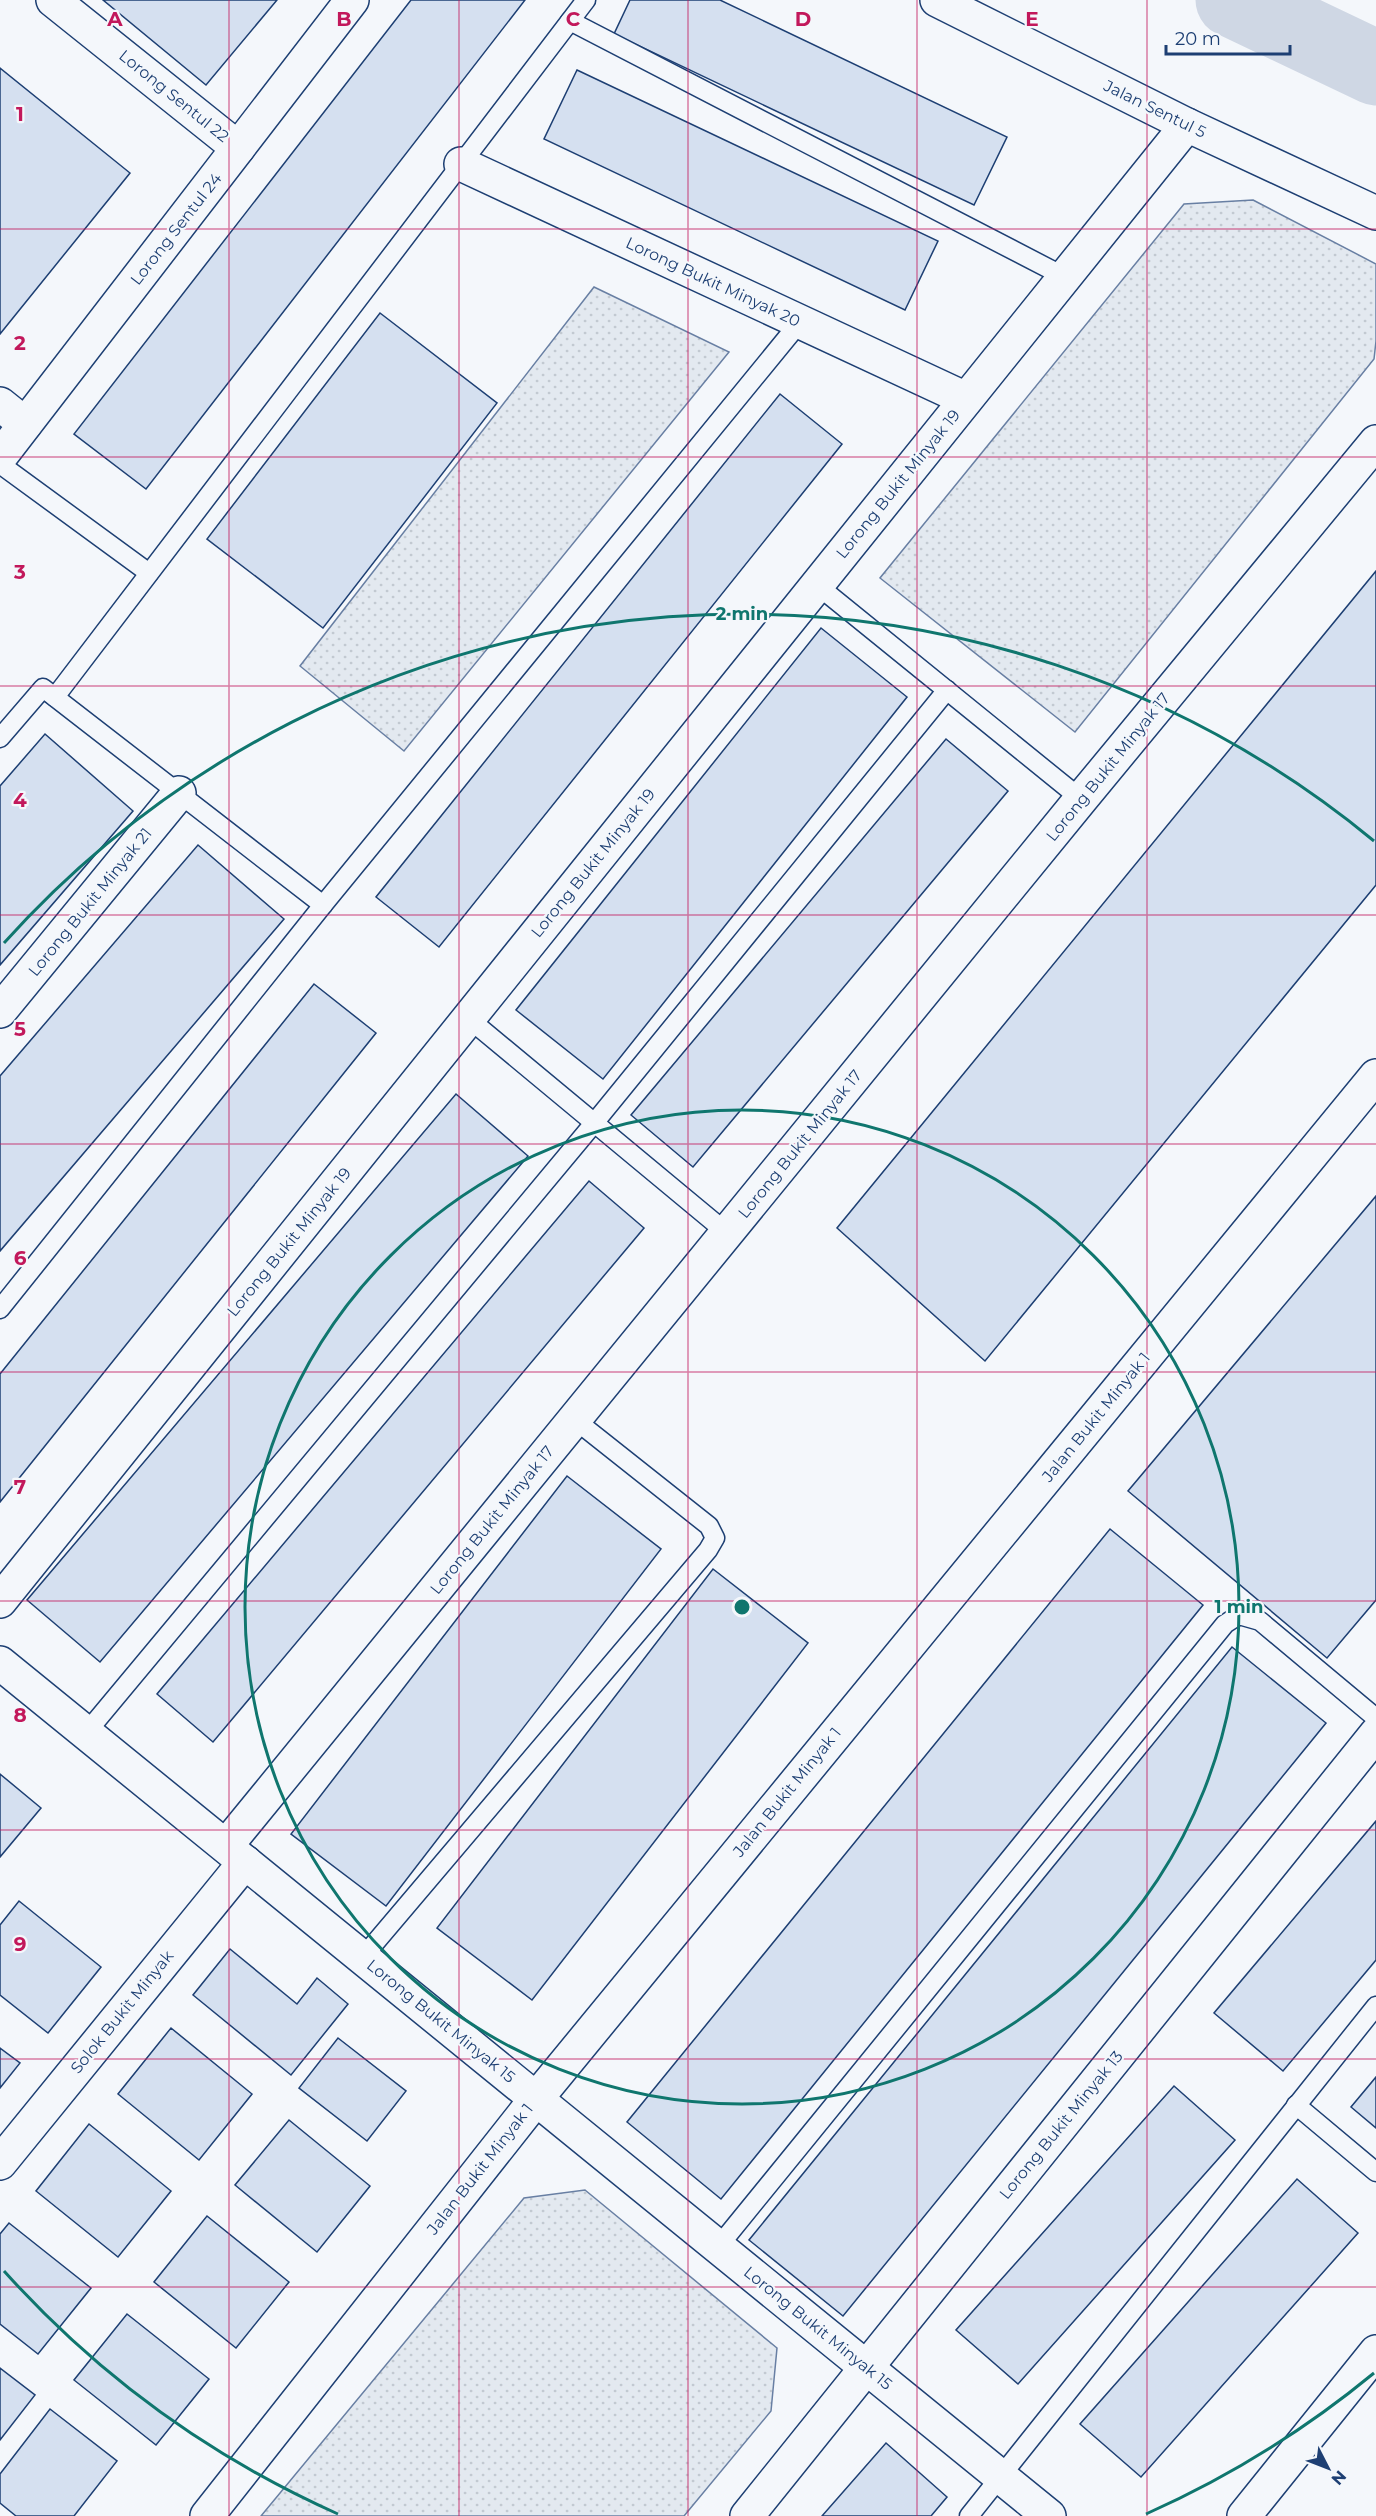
<svg xmlns="http://www.w3.org/2000/svg" width="1376" height="2516" viewBox="0 0 1376 2516" font-family="Montserrat,sans-serif">
	<style>
		.park { fill: url(#park-dots); stroke: #687fa3; stroke-width: 1.5 }
		.lines { fill: none; stroke-linecap: round; stroke-linejoin: round }
		.river { stroke: #cfd7e4; stroke-width: 75 }
		.building { fill: #d5e0f0; stroke: #1d3f73; stroke-width: 1.5 }
		.lane-casing { stroke: #1d3f73; stroke-width: 21 }
		.street-casing { stroke: #1d3f73; stroke-width: 36 }
		.lane { stroke: #f4f7fb; stroke-width: 18 }
		.street { stroke: #f4f7fb; stroke-width: 33 }
		.grid { fill: none; stroke: #c2185b; stroke-width: 1.5; stroke-opacity: 0.55 }
		.ring { fill: none; stroke: #0f766e; stroke-width: 3 }
		.labels { text-anchor: middle; dominant-baseline: central; stroke-width: 4.5; stroke-linejoin: round; paint-order: stroke }
		.street-label { font-size: 16px; fill: #1d3f73; stroke: #f4f7fb }
		.grid-label { font-size: 20px; text-anchor: middle; font-weight: bold; fill: #c2185b; stroke: #f4f7fb; stroke-width: 4.5; stroke-linejoin: round; paint-order: stroke }
		.centre { fill: #0f766e; stroke: #f4f7fb; stroke-width: 3 }
		.ring-label { font-size: 18px; text-anchor: middle; font-weight: bold; fill: #0f766e; stroke: #f4f7fb; stroke-width: 4.5; stroke-linejoin: round; paint-order: stroke }
	</style>
	<defs>
		<pattern id="park-dots" width="8" height="8" patternUnits="userSpaceOnUse" patternTransform="scale(1.5)"><rect width="8" height="8" fill="#e3e9f0"/><path d="M2 2h.1M6 6h.1" fill="none" stroke="#c2c9d1" stroke-width="1.8" stroke-linecap="round"/></pattern>
	</defs>
	<rect width="100%" height="100%" fill="#f4f7fb"/>
	<g class="park">
		<path d="M1253 200 1376 264V341L1374 359 1075 732 880 578 1184 204Z"/>
		<path d="M594 287 729 352 404 751 300 666Z"/>
		<path d="M585 2190 777 2348 771 2411 684 2516H261L524 2198Z"/>
	</g>
	<g class="lines">
		<path class="river" d="M1233 0 1376 68"/>
	</g>
	<g class="building">
		<path d="M103 0H277L206 85Z"/>
		<path d="M411 0H525L146 489 74 434Z"/>
		<path d="M630 0H720L1007 137 974 205 614 34Z"/>
		<path d="M0 68 130 173 0 334Z"/>
		<path d="M577 70 938 241 905 310 544 139Z"/>
		<path d="M380 313 497 403 323 628 207 539Z"/>
		<path d="M780 394 842 444 439 947 376 897Z"/>
		<path d="M1376 571V885L985 1361 837 1228Z"/>
		<path d="M821 628 907 697 603 1079 516 1010Z"/>
		<path d="M45 734 133 811 0 965V786Z"/>
		<path d="M946 739 1008 791 693 1167 631 1115Z"/>
		<path d="M198 845 284 919 0 1251V1076Z"/>
		<path d="M314 984 376 1033 0 1502V1374Z"/>
		<path d="M456 1094 528 1156 100 1662 27 1600Z"/>
		<path d="M589 1181 644 1228 213 1742 157 1694Z"/>
		<path d="M1376 1196V1600L1327 1658 1128 1491Z"/>
		<path d="M567 1476 661 1549 386 1906 291 1834Z"/>
		<path d="M1110 1529 1203 1605 721 2199 627 2122Z"/>
		<path d="M713 1569 808 1643 532 2000 437 1928Z"/>
		<path d="M1232 1647 1326 1723 843 2316 749 2240Z"/>
		<path d="M0 1774 41 1808 0 1857Z"/>
		<path d="M1376 1821V1960L1283 2071 1214 2013Z"/>
		<path d="M19 1901 101 1967 48 2033 0 1995V1925Z"/>
		<path d="M230 1949 297 2004 317 1978 348 2004 291 2075 193 1995Z"/>
		<path d="M171 2028 252 2094 199 2160 118 2094Z"/>
		<path d="M338 2038 406 2091 367 2141 299 2088Z"/>
		<path d="M0 2048 20 2063 0 2088Z"/>
		<path d="M1376 2077V2128L1351 2107Z"/>
		<path d="M1174 2086 1235 2140 1018 2384 956 2330Z"/>
		<path d="M289 2120 370 2186 317 2252 235 2185Z"/>
		<path d="M89 2124 171 2191 118 2257 36 2191Z"/>
		<path d="M1297 2179 1358 2233 1141 2477 1080 2424Z"/>
		<path d="M207 2216 289 2282 236 2348 154 2282Z"/>
		<path d="M9 2223 91 2288 38 2354 0 2324V2234Z"/>
		<path d="M127 2314 209 2379 156 2445 74 2380Z"/>
		<path d="M0 2368 35 2395 0 2440Z"/>
		<path d="M50 2409 117 2461 74 2516H16L0 2503V2474Z"/>
		<path d="M886 2443 947 2497 931 2516H822Z"/>
	</g>
	<g class="lines">
		<g class="lane-casing">
			<g id="lane">
				<path d="M570 21 1065 277"/>
				<path d="M0 464 149 573"/>
				<path d="M817 585 1081 799"/>
				<path d="M55 697 586 0"/>
				<path d="M0 738 43 688 323 905"/>
				<path d="M468 1018 727 1233"/>
				<path d="M0 1309 323 905 800 322"/>
				<path d="M86 1733 595 1122 947 690"/>
				<path d="M363 1957 708 1550 715 1538 709 1526 574 1419"/>
				<path d="M1296 2105 1376 2172"/>
				<path d="M718 2247 1225 1624 1239 1615 1260 1621 1376 1718"/>
				<path d="M969 2516 1376 2006"/>
			</g>
		</g>
		<g class="street-casing">
			<g id="street">
				<path d="M53 0 238 148"/>
				<path d="M937 0 1187 125 1376 213"/>
				<path d="M461 164 966 399"/>
				<path d="M0 404 25 424"/>
				<path d="M0 457 352 0"/>
				<path d="M0 1011 179 793"/>
				<path d="M0 1601 1187 125"/>
				<path d="M0 1663 1049 2516"/>
				<path d="M226 1846 1081 799 1376 442"/>
				<path d="M0 2163 245 1862"/>
				<path d="M207 2516 536 2099 1376 1076"/>
				<path d="M747 2516 1376 1734"/>
				<path d="M1244 2516 1376 2352"/>
			</g>
		</g>
		<use href="#lane" class="lane"/>
		<use href="#street" class="street"/>
	</g>
	<path class="grid" d="M229 0V2516M459 0V2516M688 0V2516M917 0V2516M1147 0V2516M0 229H1376M0 457H1376M0 686H1376M0 915H1376M0 1144H1376M0 1372H1376M0 1601H1376M0 1830H1376M0 2059H1376M0 2287H1376"/>
	<g class="ring">
		<circle cx="742" cy="1607" r="497"/>
		<path d="M1374 2373A993 993 0 0 1 1146 2514M338 2514A993 993 0 0 1 4 2271M4 943A993 993 0 0 1 1374 841"/>
	</g>
	<g class="labels">
		<g class="street-label">
			<text transform="translate(174 96) rotate(39)">Lorong Sentul 22</text>
			<text transform="translate(1155 109) rotate(26)">Jalan Sentul 5</text>
			<text transform="translate(176 229) rotate(-52)">Lorong Sentul 24</text>
			<text transform="translate(713 282) rotate(25)">Lorong Bukit Minyak 20</text>
			<text transform="translate(898 484) rotate(-51)">Lorong Bukit Minyak 19</text>
			<text transform="translate(1108 767) rotate(-51)">Lorong Bukit Minyak 17</text>
			<text transform="translate(593 863) rotate(-51)">Lorong Bukit Minyak 19</text>
			<text transform="translate(90 902) rotate(-51)">Lorong Bukit Minyak 21</text>
			<text transform="translate(800 1144) rotate(-51)">Lorong Bukit Minyak 17</text>
			<text transform="translate(289 1242) rotate(-51)">Lorong Bukit Minyak 19</text>
			<text transform="translate(1096 1417) rotate(-51)">Jalan Bukit Minyak 1</text>
			<text transform="translate(492 1520) rotate(-51)">Lorong Bukit Minyak 17</text>
			<text transform="translate(787 1792) rotate(-51)">Jalan Bukit Minyak 1</text>
			<text transform="translate(122 2012) rotate(-51)">Solok Bukit Minyak</text>
			<text transform="translate(441 2021) rotate(39)">Lorong Bukit Minyak 15</text>
			<text transform="translate(1061 2125) rotate(-51)">Lorong Bukit Minyak 13</text>
			<text transform="translate(480 2169) rotate(-52)">Jalan Bukit Minyak 1</text>
			<text transform="translate(818 2328) rotate(39)">Lorong Bukit Minyak 15</text>
		</g>
	</g>
	<g class="grid-label">
		<text x="115" y="26">A</text>
		<text x="344" y="26">B</text>
		<text x="573" y="26">C</text>
		<text x="803" y="26">D</text>
		<text x="1032" y="26">E</text>
		<text x="20" y="121">1</text>
		<text x="20" y="350">2</text>
		<text x="20" y="579">3</text>
		<text x="20" y="807">4</text>
		<text x="20" y="1036">5</text>
		<text x="20" y="1265">6</text>
		<text x="20" y="1494">7</text>
		<text x="20" y="1722">8</text>
		<text x="20" y="1951">9</text>
	</g>
	<circle cx="742" cy="1607" r="9" class="centre"/>
	<g class="ring-label">
		<text x="742" y="620">2 min</text>
		<text x="1239" y="1613">1 min</text>
	</g>
	<g transform="translate(1328 2468) rotate(132)" stroke="#f4f7fb" stroke-width="4.5" paint-order="stroke">
	<path d="M0-4.5L10 22L0 15L-10 22Z" fill="#1d3f73"/>
	<text y="-9" font-size="16" font-weight="bold" text-anchor="middle" fill="#1d3f73">N</text>
	</g>
	<path d="M1166 45v9h124v-9" fill="none" stroke="#1d3f73" stroke-width="3"/>
	<text x="1175" y="45" font-size="18" fill="#1d3f73" stroke="#f4f7fb" stroke-width="4.5" paint-order="stroke">20 m</text>
</svg>
